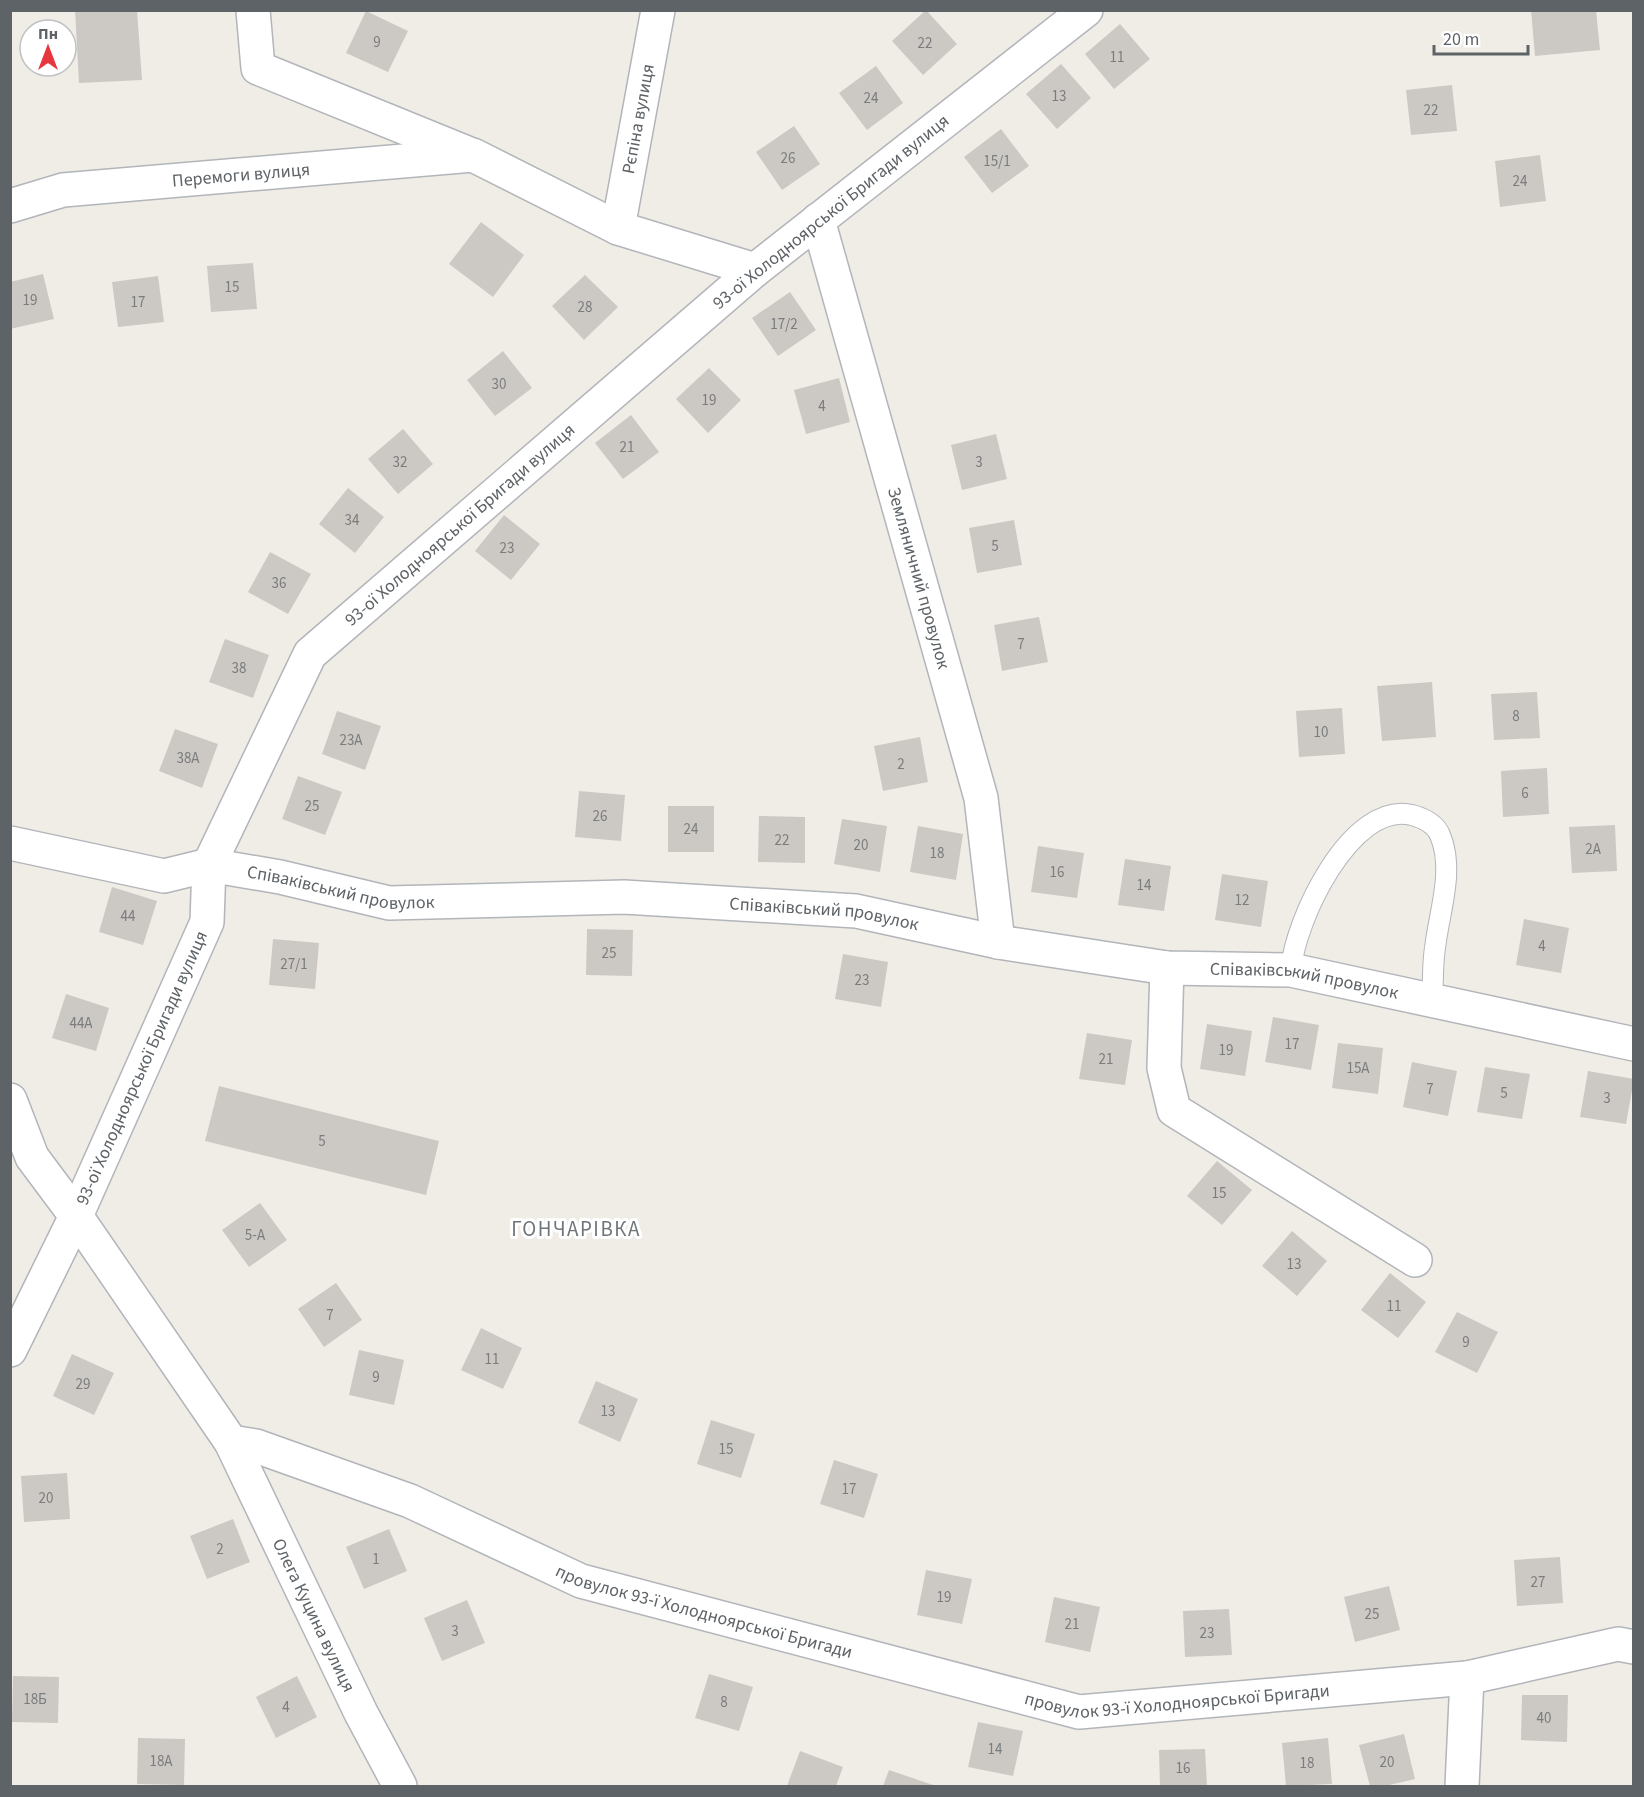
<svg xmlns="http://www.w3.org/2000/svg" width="1644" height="1797" viewBox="0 0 1644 1797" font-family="'Source Sans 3',sans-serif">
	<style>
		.building { fill: #ccc8c4 }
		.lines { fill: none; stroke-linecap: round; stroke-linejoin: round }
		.lane-casing { stroke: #b2b5b9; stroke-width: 22 }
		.street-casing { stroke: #b2b5b9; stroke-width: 36 }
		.lane { stroke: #fff; stroke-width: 20 }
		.street { stroke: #fff; stroke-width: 33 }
		.labels { text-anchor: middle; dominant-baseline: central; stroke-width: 6; stroke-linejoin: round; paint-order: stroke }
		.number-label { font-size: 15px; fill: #7a7c7e }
		.street-label { font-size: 18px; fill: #5e6367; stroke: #fff }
		.quarter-label { font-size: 21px; letter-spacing: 1.5px; fill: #6f7579; stroke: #fff }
	</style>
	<rect width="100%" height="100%" fill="#f0ede7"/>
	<g class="building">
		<path d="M75 10H137L142 80 79 83Z"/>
		<path d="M926 10 957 44 923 75 892 41Z"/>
		<path d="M1531 10H1596L1600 50 1535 56Z"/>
		<path d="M366 11 408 31 388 72 346 53Z"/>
		<path d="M1120 24 1150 59 1114 89 1085 54Z"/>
		<path d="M1061 64 1091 98 1057 129 1026 94Z"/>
		<path d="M876 66 903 103 867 130 839 93Z"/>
		<path d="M1452 85 1457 131 1411 135 1406 90Z"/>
		<path d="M794 126 820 164 782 190 756 152Z"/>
		<path d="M1001 129 1029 166 992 193 964 157Z"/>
		<path d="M1540 155 1546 201 1500 207 1495 161Z"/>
		<path d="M481 222 524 255 493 297 449 264Z"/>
		<path d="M253 263 257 309 211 312 207 266Z"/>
		<path d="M43 274 54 319 10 329V282Z"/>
		<path d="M585 275 618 307 584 340 552 306Z"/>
		<path d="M158 276 164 322 118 327 112 282Z"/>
		<path d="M790 292 816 330 778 356 752 318Z"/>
		<path d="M503 351 532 388 495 416 467 380Z"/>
		<path d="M709 368 741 400 708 433 676 399Z"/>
		<path d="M839 378 850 422 806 434 794 390Z"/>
		<path d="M631 415 659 452 623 479 595 443Z"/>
		<path d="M403 429 433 464 398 494 368 459Z"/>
		<path d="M996 434 1007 479 962 490 951 445Z"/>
		<path d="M348 488 384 517 355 553 319 524Z"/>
		<path d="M504 515 540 544 511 580 475 551Z"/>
		<path d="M1014 520 1022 565 977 573 969 528Z"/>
		<path d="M270 552 311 574 288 614 248 592Z"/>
		<path d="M1039 617 1048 662 1002 671 994 625Z"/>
		<path d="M225 639 269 655 253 698 209 682Z"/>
		<path d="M1432 682 1436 737 1382 741 1377 686Z"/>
		<path d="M1537 692 1540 738 1494 740 1491 694Z"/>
		<path d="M1342 708 1345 754 1299 757 1296 711Z"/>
		<path d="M337 711 381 726 365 770 322 754Z"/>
		<path d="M175 729 218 744 202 788 159 771Z"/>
		<path d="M920 737 928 782 883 791 874 746Z"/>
		<path d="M1547 768 1549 814 1503 817 1501 771Z"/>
		<path d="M298 776 342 792 325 835 282 819Z"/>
		<path d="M579 791 625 795 621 841 575 837Z"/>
		<rect x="668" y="806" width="46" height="46"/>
		<path d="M759 816 805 817V863L758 862Z"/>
		<path d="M842 819 887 826 880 872 834 864Z"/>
		<path d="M1615 825 1617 871 1572 873 1569 827Z"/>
		<path d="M918 826 963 834 956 880 910 872Z"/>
		<path d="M1038 846 1084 853 1077 898 1031 892Z"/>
		<path d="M1125 859 1171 866 1164 911 1118 905Z"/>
		<path d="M1222 874 1268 881 1261 927 1215 920Z"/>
		<path d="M112 887 157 901 143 945 99 932Z"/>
		<path d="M1524 919 1569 928 1561 973 1516 965Z"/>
		<path d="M587 929 633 930 632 976 586 975Z"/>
		<path d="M273 939 319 943 315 989 269 985Z"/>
		<path d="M843 954 888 962 881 1007 835 999Z"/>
		<path d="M66 994 109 1008 96 1051 52 1038Z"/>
		<path d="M1273 1017 1319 1025 1311 1070 1265 1062Z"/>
		<path d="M1207 1024 1252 1031 1245 1076 1200 1069Z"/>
		<path d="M1087 1033 1132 1040 1125 1085 1079 1079Z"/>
		<path d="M1338 1043 1383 1048 1378 1094 1332 1088Z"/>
		<path d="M1412 1062 1457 1071 1448 1116 1403 1107Z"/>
		<path d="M1485 1067 1530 1074 1522 1119 1477 1112Z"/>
		<path d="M1588 1071 1634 1079 1626 1124 1580 1117Z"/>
		<path d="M219 1086 439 1141 426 1195 205 1141Z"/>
		<path d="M1217 1161 1252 1190 1222 1225 1187 1196Z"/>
		<path d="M260 1203 287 1240 249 1267 222 1230Z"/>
		<path d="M1292 1231 1327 1261 1297 1296 1262 1266Z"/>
		<path d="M1390 1273 1426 1302 1398 1338 1361 1310Z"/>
		<path d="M336 1283 362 1320 324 1347 298 1309Z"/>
		<path d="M1457 1312 1498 1332 1477 1373 1435 1352Z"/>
		<path d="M481 1328 522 1348 503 1389 461 1370Z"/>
		<path d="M359 1350 404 1360 394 1405 349 1395Z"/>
		<path d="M72 1354 114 1373 94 1415 53 1396Z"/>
		<path d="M596 1381 638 1399 620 1442 578 1423Z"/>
		<path d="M711 1420 755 1434 741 1478 697 1464Z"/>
		<path d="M834 1460 878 1474 864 1518 820 1504Z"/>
		<path d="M67 1473 70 1519 24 1522 21 1476Z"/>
		<path d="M233 1519 250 1562 207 1579 190 1536Z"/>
		<path d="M389 1529 407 1571 364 1589 346 1547Z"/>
		<path d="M1560 1557 1563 1603 1517 1606 1514 1560Z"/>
		<path d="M926 1570 972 1579 962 1624 917 1615Z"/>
		<path d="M1389 1586 1400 1630 1355 1642 1344 1597Z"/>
		<path d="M1054 1597 1100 1607 1090 1652 1045 1642Z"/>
		<path d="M467 1600 485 1643 442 1661 424 1618Z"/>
		<path d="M1229 1609 1232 1655 1185 1657 1183 1611Z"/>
		<path d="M709 1674 753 1687 739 1731 695 1718Z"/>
		<path d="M13 1676 59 1677 58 1723 12 1722Z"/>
		<path d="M297 1676 317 1717 276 1738 256 1697Z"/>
		<path d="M1522 1695H1568L1567 1742 1521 1740Z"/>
		<path d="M978 1722 1023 1731 1013 1776 968 1767Z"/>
		<path d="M1404 1734 1415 1779 1385 1786H1370L1359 1745Z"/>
		<path d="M138 1738 185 1739 184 1785 137 1784Z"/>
		<path d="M1328 1738 1332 1784 1286 1786 1282 1743Z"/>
		<path d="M1205 1749 1207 1786H1160L1159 1750Z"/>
		<path d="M800 1751 843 1767 836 1786H787Z"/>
		<path d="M889 1770 936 1786H883Z"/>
	</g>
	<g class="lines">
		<g class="lane-casing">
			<path id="lane" d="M1291 970C1294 922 1351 800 1412 815 1423 818 1435 823 1440 835 1455 870 1439 912 1435 948 1432 966 1434 984 1431 1002"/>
		</g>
		<g class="street-casing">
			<g id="street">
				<path d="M253 10 258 68 467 153"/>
				<path id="s1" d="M1086 10 755 270 310 654 209 865 207 922 76 1216 231 1442 256 1446 410 1501 581 1581 1079 1712 1467 1678 1618 1644 1634 1647"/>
				<path id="s2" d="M10 206 63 190 473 155 618 228 755 270"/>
				<path id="s3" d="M818 220 981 798 998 942"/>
				<path id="s4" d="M618 228 658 10"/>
				<path id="s5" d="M10 843 164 876 209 865 280 877 389 903 624 897 856 911 998 942 1167 968 1291 970 1634 1044"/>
				<path d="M1167 968 1164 1068 1174 1110 1415 1260"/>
				<path d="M10 1100 32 1157 76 1216 10 1350"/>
				<path id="s6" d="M231 1442 361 1713 400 1786"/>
				<path d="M1462 1786 1467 1678"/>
			</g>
		</g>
		<use href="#lane" class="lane"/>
		<use href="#street" class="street"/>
	</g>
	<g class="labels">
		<g class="number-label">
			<text x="377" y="42">9</text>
			<text x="925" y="43">22</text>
			<text x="1117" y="57">11</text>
			<text x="1059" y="96">13</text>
			<text x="871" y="98">24</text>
			<text x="1431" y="110">22</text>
			<text x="788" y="158">26</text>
			<text x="997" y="161">15/1</text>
			<text x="1520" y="181">24</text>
			<text x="232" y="287">15</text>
			<text x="30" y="300">19</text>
			<text x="138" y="302">17</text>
			<text x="585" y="307">28</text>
			<text x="784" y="324">17/2</text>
			<text x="499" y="384">30</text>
			<text x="709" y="400">19</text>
			<text x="822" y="406">4</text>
			<text x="627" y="447">21</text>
			<text x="400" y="462">32</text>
			<text x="979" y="462">3</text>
			<text x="352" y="520">34</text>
			<text x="995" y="546">5</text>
			<text x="507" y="548">23</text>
			<text x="279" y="583">36</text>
			<text x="1021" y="644">7</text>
			<text x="239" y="668">38</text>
			<text x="1516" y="716">8</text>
			<text x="1321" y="732">10</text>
			<text x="351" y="740">23А</text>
			<text x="188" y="758">38А</text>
			<text x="901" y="764">2</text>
			<text x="1525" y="793">6</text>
			<text x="312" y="806">25</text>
			<text x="600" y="816">26</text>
			<text x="691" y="829">24</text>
			<text x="782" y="840">22</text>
			<text x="861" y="845">20</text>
			<text x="1593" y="849">2А</text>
			<text x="937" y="853">18</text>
			<text x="1057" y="872">16</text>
			<text x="1144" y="885">14</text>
			<text x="1242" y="900">12</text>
			<text x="128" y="916">44</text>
			<text x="1542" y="946">4</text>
			<text x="609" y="953">25</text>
			<text x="294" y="964">27/1</text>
			<text x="862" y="980">23</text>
			<text x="81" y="1023">44А</text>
			<text x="1292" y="1044">17</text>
			<text x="1226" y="1050">19</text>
			<text x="1106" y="1059">21</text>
			<text x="1358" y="1068">15А</text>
			<text x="1430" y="1089">7</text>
			<text x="1504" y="1093">5</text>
			<text x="1607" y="1098">3</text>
			<text x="322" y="1141">5</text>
			<text x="1219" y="1193">15</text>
			<text x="255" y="1235">5-А</text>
			<text x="1294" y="1264">13</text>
			<text x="1394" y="1306">11</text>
			<text x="330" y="1315">7</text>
			<text x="1466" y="1342">9</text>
			<text x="492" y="1359">11</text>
			<text x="376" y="1377">9</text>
			<text x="83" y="1384">29</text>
			<text x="608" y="1411">13</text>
			<text x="726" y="1449">15</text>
			<text x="849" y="1489">17</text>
			<text x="46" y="1498">20</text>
			<text x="220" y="1549">2</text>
			<text x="376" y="1559">1</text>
			<text x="1538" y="1582">27</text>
			<text x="944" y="1597">19</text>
			<text x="1372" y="1614">25</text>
			<text x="1072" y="1624">21</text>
			<text x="455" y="1631">3</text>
			<text x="1207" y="1633">23</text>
			<text x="35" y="1699">18Б</text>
			<text x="724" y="1702">8</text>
			<text x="286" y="1707">4</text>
			<text x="1544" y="1718">40</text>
			<text x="995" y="1749">14</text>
			<text x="161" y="1761">18А</text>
			<text x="1387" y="1762">20</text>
			<text x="1307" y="1763">18</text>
			<text x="1183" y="1768">16</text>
		</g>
		<g class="street-label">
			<text stroke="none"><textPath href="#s4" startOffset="111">Рєпіна вулиця</textPath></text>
			<text stroke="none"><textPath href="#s2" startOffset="234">Перемоги вулиця</textPath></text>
			<text transform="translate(831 212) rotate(-39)">93-ої Холодноярської Бригади вулиця</text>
			<text transform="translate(460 525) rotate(-41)">93-ої Холодноярської Бригади вулиця</text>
			<text stroke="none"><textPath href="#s3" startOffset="372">Земляничний провулок</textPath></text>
			<text stroke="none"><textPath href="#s5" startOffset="338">Співаківський провулок</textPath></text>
			<text stroke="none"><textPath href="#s5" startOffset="824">Співаківський провулок</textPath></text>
			<text stroke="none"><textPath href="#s5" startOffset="1310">Співаківський провулок</textPath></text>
			<text transform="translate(142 1068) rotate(-66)">93-ої Холодноярської Бригади вулиця</text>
			<text stroke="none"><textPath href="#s1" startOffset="2400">провулок 93-ї Холодноярської Бригади</textPath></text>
			<text stroke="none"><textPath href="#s6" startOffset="192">Олега Куцина вулиця</textPath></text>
			<text stroke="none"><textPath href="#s1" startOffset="2886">провулок 93-ї Холодноярської Бригади</textPath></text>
		</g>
		<g class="quarter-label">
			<text x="576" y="1229">ГОНЧАРІВКА</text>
		</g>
	</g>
	<rect width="1644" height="1797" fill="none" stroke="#5e6367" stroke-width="24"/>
	<g transform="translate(48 48)"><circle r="28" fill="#ffffff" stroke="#bfc1c2" stroke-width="1.5"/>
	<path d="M0-4.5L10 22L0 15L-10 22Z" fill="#e7363d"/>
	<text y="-9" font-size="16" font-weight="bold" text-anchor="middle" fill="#5e6367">Пн</text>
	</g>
	<path d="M1434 45v9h94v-9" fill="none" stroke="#5e6367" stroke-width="3"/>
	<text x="1443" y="45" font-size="18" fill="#5e6367" stroke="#ffffff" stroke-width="4.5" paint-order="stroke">20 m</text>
</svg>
